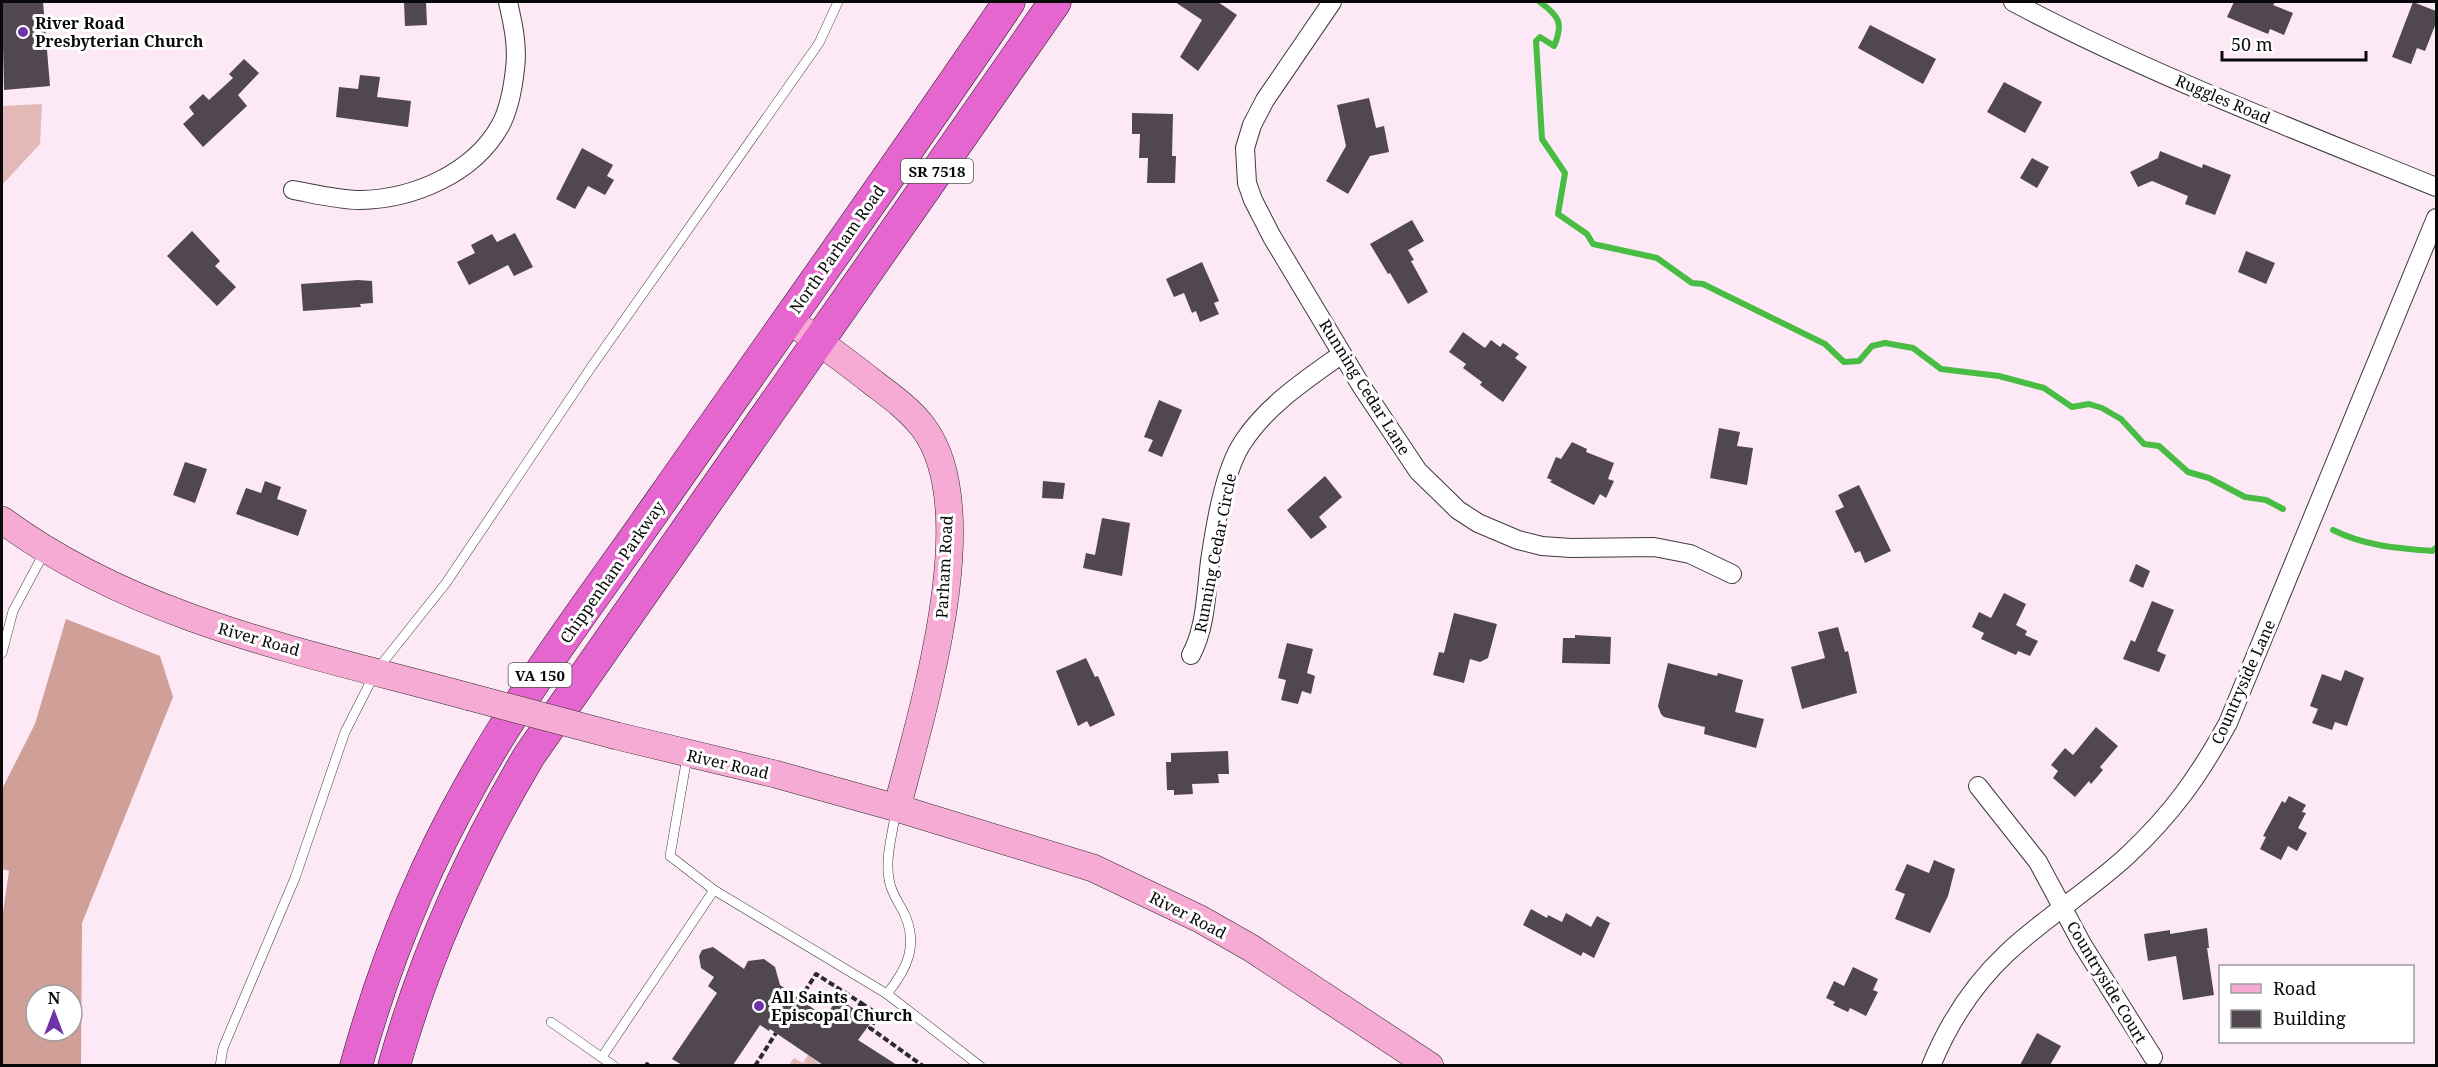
<svg xmlns="http://www.w3.org/2000/svg" width="2438" height="1067" viewBox="0 0 2438 1067" font-family="'Noto Serif',serif">
	<style>
		.green { fill: #e2b9b7 }
		.forest { fill: #d09f98; fill-rule: evenodd }
		.lines { fill: none; stroke-linecap: round; stroke-linejoin: round }
		.stream { stroke: #48bc43; stroke-width: 6 }
		.building { fill: #504751 }
		.service-casing { stroke: #3c3c3c; stroke-width: 10 }
		.minor-casing { stroke: #3c3c3c; stroke-width: 20 }
		.secondary-casing { stroke: #2b2b2b; stroke-width: 28 }
		.trunk-casing { stroke: #1a1a1a; stroke-width: 33 }
		.path { stroke: #2b2b2b; stroke-width: 4; stroke-dasharray: 6 3; stroke-linecap: butt }
		.service { stroke: #fff; stroke-width: 9 }
		.minor { stroke: #fff; stroke-width: 18 }
		.secondary { stroke: #f5abd3; stroke-width: 27 }
		.trunk { stroke: #e666d0; stroke-width: 32 }
		.secondary-bridge-casing { stroke: #2b2b2b; stroke-width: 28; stroke-linecap: butt }
		.secondary-bridge { stroke: #f5abd3; stroke-width: 27 }
		.poi-dot { fill: #6f33a8; stroke: #fff; stroke-width: 2 }
		.labels { text-anchor: middle; dominant-baseline: central; stroke-width: 6; stroke-linejoin: round; paint-order: stroke }
		.shield { fill: #fff; stroke: #535353; stroke-width: 1.5 }
		.shield-label { font-size: 15px; font-weight: bold; fill: #090909 }
		.poi-label { font-size: 16px; font-weight: bold; fill: #090909; stroke: #fff; text-anchor: start }
		.street-label { font-size: 16px; fill: #090909; stroke: #fff }
	</style>
	<rect width="100%" height="100%" fill="#fce9f5"/>
	<g class="green">
		<path d="M42 104 40 144 2 185V106Z"/>
		<path d="M808 1055 820 1064 819 1065H789L794 1058 803 1063Z"/>
	</g>
	<path class="forest" d="M66 619 160 656 173 697 82 923 81 1065H2V919L9 871 2 869V789L35 724ZM36 995H72V1031H36Z"/>
	<g class="lines">
		<g class="stream">
			<path d="M1540 2C1559 16 1564 23 1554 46L1540 37 1536 41 1542 139 1565 173 1558 214 1587 234 1593 244 1657 258 1692 283 1703 284 1825 344 1844 362 1859 361 1872 346 1885 343 1913 348 1941 369 1999 376 2044 388 2072 407 2089 404 2102 408 2121 419 2144 444 2159 446 2188 472 2209 478 2245 497 2266 500 2283 509"/>
			<path d="M2333 530C2365 546 2397 548 2432 551L2436 548"/>
		</g>
	</g>
	<g class="building">
		<path d="M2 2H43L50 86 4 90Z"/>
		<path d="M404 2H426L427 25 405 26Z"/>
		<path d="M1175 2H1218L1237 15 1198 71 1180 57 1202 20Z"/>
		<path d="M2234 2H2275L2273 5 2293 13 2284 35 2270 29 2268 34 2227 17Z"/>
		<path d="M2413 2 2436 11V23L2425 51 2417 48 2411 64 2392 57Z"/>
		<path d="M1870 25 1936 59 1923 84 1858 48Z"/>
		<path d="M244 59 259 73 238 95 247 106 203 147 183 124 194 114 189 107 203 94 209 100 233 78 229 74Z"/>
		<path d="M360 75 380 77 377 97 411 101 408 127 336 117 339 87 358 89Z"/>
		<path d="M2004 82 2042 102 2025 133 1987 112Z"/>
		<path d="M1369 98 1376 128 1384 126 1389 152 1370 156 1348 194 1326 181 1346 146 1337 105Z"/>
		<path d="M1132 113 1173 114 1172 156H1176L1175 183H1147L1148 158H1139L1140 134H1132Z"/>
		<path d="M582 148 613 165 607 176 614 180 605 195 588 186 575 209 556 199Z"/>
		<path d="M2160 151 2202 168 2203 164 2231 175 2215 215 2185 204 2188 196 2152 181 2138 187 2130 172 2158 158Z"/>
		<path d="M2032 158 2049 167 2037 188 2020 178Z"/>
		<path d="M1412 220 1424 241 1408 250 1414 260 1411 261 1428 292 1408 304 1390 273 1388 274 1370 244Z"/>
		<path d="M192 231 220 261 215 266 236 287 217 306 167 256Z"/>
		<path d="M515 233 533 267 514 276 508 265 469 285 457 262 475 253 471 245 492 234 497 242Z"/>
		<path d="M2246 251 2275 263 2266 284 2238 272Z"/>
		<path d="M1202 262 1219 301 1214 303 1219 314 1200 322 1196 311 1192 313 1184 293 1174 297 1166 279Z"/>
		<path d="M358 280 372 281 373 303 360 304 361 307 303 311 301 284Z"/>
		<path d="M1463 332 1485 348 1491 340 1500 347 1503 343 1519 354 1515 358 1527 367 1503 402 1480 385 1482 382 1463 368 1466 364 1449 352Z"/>
		<path d="M1159 400 1182 410 1162 457 1148 451 1153 440 1144 437Z"/>
		<path d="M1719 428 1740 432 1737 446 1753 448 1747 485 1710 478Z"/>
		<path d="M1572 442 1587 449 1586 452 1614 463 1608 479 1614 481 1606 498 1600 494 1594 505 1550 482 1552 480 1547 478 1556 457 1561 459Z"/>
		<path d="M185 462 207 469 195 503 173 495Z"/>
		<path d="M1325 476 1342 497 1319 517 1327 527 1311 539 1287 510Z"/>
		<path d="M265 481 281 487 277 499 307 510 298 536 236 514 246 488 261 493Z"/>
		<path d="M1043 481 1065 483 1063 499 1042 498Z"/>
		<path d="M1859 485 1891 551 1865 563 1860 551 1855 553 1835 511 1844 507 1838 495Z"/>
		<path d="M1102 518 1130 523 1122 576 1083 568 1086 553 1095 555Z"/>
		<path d="M2136 564 2150 571 2143 588 2129 581Z"/>
		<path d="M2004 593 2026 604 2016 625 2027 631 2025 635 2038 641 2030 656 2018 651 2016 655 1981 639 1984 633 1972 627 1979 612 1991 618Z"/>
		<path d="M2152 601 2174 610 2157 651 2166 655 2159 672 2123 659 2131 640 2135 642Z"/>
		<path d="M1454 613 1497 624 1488 658 1480 662 1470 659 1464 683 1433 675 1439 652 1444 653Z"/>
		<path d="M1838 627 1845 652 1848 651 1857 693 1802 709 1791 667 1825 658 1818 632Z"/>
		<path d="M1575 635 1611 637 1610 664 1562 663 1563 638H1575Z"/>
		<path d="M1287 643 1313 649 1307 673 1315 676 1311 694 1302 691 1298 704 1281 700 1286 680 1278 678Z"/>
		<path d="M1086 658 1095 677 1098 676 1115 715 1090 727 1087 721 1078 726 1056 671Z"/>
		<path d="M1668 663 1717 676 1718 673 1743 680 1735 712 1764 719 1756 748 1704 734 1705 727 1664 717 1661 714 1658 706Z"/>
		<path d="M2345 670 2364 678 2347 726 2335 722 2332 730 2312 723 2318 709 2310 706 2322 674 2341 681Z"/>
		<path d="M2096 727 2118 746 2100 767 2103 770 2091 784 2089 781 2075 797 2053 778 2058 771 2051 765 2065 748 2073 755Z"/>
		<path d="M1228 751 1229 774H1218L1219 783 1192 784 1193 794 1174 795V790H1167L1166 762H1171V753Z"/>
		<path d="M2289 796 2306 805 2302 812 2306 813 2298 828 2307 833 2297 851 2288 846 2281 860 2260 849 2266 837 2263 836 2282 801 2285 803Z"/>
		<path d="M1934 860 1955 869 1948 896 1930 933 1895 919 1905 894 1895 890 1907 864 1929 873Z"/>
		<path d="M1531 909 1547 918 1548 915 1562 922 1566 913 1591 927 1597 916 1610 923 1594 958 1583 952 1581 956 1523 925Z"/>
		<path d="M2207 928 2209 948H2207L2214 995 2183 1000 2176 956 2148 961 2144 934 2170 930V934Z"/>
		<path d="M713 947 744 969 748 961 764 959 775 967 780 985 825 1017 838 998 872 1021 858 1040 897 1065H823L770 1029 769 1031 760 1025 733 1065H682L672 1059 717 993 708 986 714 977 701 968 699 956 702 950Z"/>
		<path d="M1853 967 1878 979 1873 990 1878 992 1866 1016 1850 1008 1848 1012 1833 1005 1835 1002 1826 998 1834 981 1844 986Z"/>
		<path d="M2037 1033 2061 1046 2050 1065H2020Z"/>
	</g>
	<g class="lines">
		<g class="service-casing">
			<g id="service">
				<path d="M2 653 13 611 45 551"/>
				<path d="M687 757 670 856 714 890 887 994 980 1066"/>
				<path d="M887 994C907 969 919 945 904 913 899 903 890 891 889 879 885 857 893 832 896 810"/>
				<path d="M551 1022 614 1066"/>
				<path d="M602 1057 714 890"/>
				<path d="M220 1066 223 1048 295 878 345 732 376 671 446 583 592 366 819 43 838 2"/>
			</g>
		</g>
		<g class="minor-casing">
			<g id="minor">
				<path d="M1332 2 1265 100 1252 125 1245 148 1247 183 1253 200 1272 237 1362 387 1418 471 1458 510 1478 523 1518 540 1542 546 1571 548 1654 547 1690 554 1732 574"/>
				<path d="M2013 2C2149 74 2294 129 2436 187"/>
				<path d="M293 190C315 194 338 200 360 200 413 199 473 174 500 126 509 110 513 87 515 69 518 46 513 24 508 2"/>
				<path d="M1191 655C1206 627 1206 593 1210 561 1215 527 1224 470 1243 442 1267 405 1307 379 1342 354"/>
				<path d="M1978 786 2038 862 2082 944 2153 1057"/>
				<path d="M1931 1066C1948 1024 1974 984 2007 953 2044 918 2089 891 2127 856 2172 814 2199 776 2228 723L2436 218"/>
			</g>
		</g>
		<g class="secondary-casing">
			<g id="secondary">
				<path d="M788 319C817 340 847 362 875 384 892 397 909 409 923 427 986 510 921 714 897 808"/>
				<path d="M2 520C139 621 309 653 470 697"/>
				<path d="M617 736 775 774 897 808 1093 868 1200 919 1251 948 1430 1066"/>
			</g>
		</g>
		<g class="trunk-casing">
			<g id="trunk">
				<path d="M356 1066C383 968 420 874 470 786 525 686 598 592 663 498 778 333 896 169 1009 2"/>
				<path d="M394 1066C425 956 471 854 529 756L1055 2"/>
			</g>
		</g>
		<g class="path">
			<path d="M800 999 816 974 861 1003 856 1010"/>
			<path d="M861 1003 879 1015 870 1028 923 1066"/>
			<path d="M646 1066 647 1064 649 1066"/>
			<path d="M755 1066 776 1033"/>
		</g>
		<use href="#service" class="service"/>
		<use href="#minor" class="minor"/>
		<use href="#secondary" class="secondary"/>
		<use href="#trunk" class="trunk"/>
		<g class="secondary-bridge-casing">
			<path id="secondary-bridge" d="M470 697 617 736"/>
		</g>
		<use href="#secondary-bridge" class="secondary-bridge"/>
	</g>
	<g class="poi-dot">
		<circle cx="23" cy="32" r="6"/>
		<circle cx="759" cy="1006" r="6"/>
	</g>
	<g class="labels">
		<g class="shield">
			<rect x="901" y="159" width="72" height="24" rx="4.5"/>
			<rect x="508.5" y="663" width="63" height="24" rx="4.5"/>
		</g>
		<g class="shield-label">
			<text x="937" y="171">SR 7518</text>
			<text x="540" y="675">VA 150</text>
		</g>
		<g class="poi-label">
			<text x="35" y="23">River Road<tspan x="35" dy="18">Presbyterian Church</tspan></text>
			<text x="771" y="997">All Saints<tspan x="771" dy="18">Episcopal Church</tspan></text>
		</g>
		<g class="street-label">
			<text transform="translate(2223 99) rotate(23)">Ruggles Road</text>
			<text transform="translate(837 249) rotate(-55)">North Parham Road</text>
			<text transform="translate(1365 387) rotate(58)">Running Cedar Lane</text>
			<text transform="translate(1215 553) rotate(-79)">Running Cedar Circle</text>
			<text transform="translate(944 567) rotate(-87)">Parham Road</text>
			<text transform="translate(612 572) rotate(-55)">Chippenham Parkway</text>
			<text transform="translate(259 639) rotate(16)">River Road</text>
			<text transform="translate(2243 682) rotate(-66)">Countryside Lane</text>
			<text transform="translate(728 764) rotate(13)">River Road</text>
			<text transform="translate(1188 915) rotate(27)">River Road</text>
			<text transform="translate(2107 982) rotate(59)">Countryside Court</text>
		</g>
	</g>
	<rect width="2438" height="1067" fill="none" stroke="#090909" stroke-width="6"/>
	<rect x="2219" y="965" width="195" height="78" fill="#ffffff" stroke="#9d9d9d" stroke-width="1.5"/>
	<rect x="2231" y="984" width="30" height="9" fill="#f5abd3" stroke="#9d9d9d" stroke-width="1.5"/>
	<text x="2273" y="995" font-size="18" fill="#090909">Road</text>
	<rect x="2231" y="1010" width="30" height="18" fill="#504751" stroke="#9d9d9d" stroke-width="1.5"/>
	<text x="2273" y="1025" font-size="18" fill="#090909">Building</text>
	<g transform="translate(54 1013)"><circle r="28" fill="#ffffff" stroke="#9d9d9d" stroke-width="1.5"/>
	<path d="M0-4.5L10 22L0 15L-10 22Z" fill="#6f33a8"/>
	<text y="-9" font-size="16" font-weight="bold" text-anchor="middle" fill="#090909">N</text>
	</g>
	<path d="M2222 51v9h144v-9" fill="none" stroke="#090909" stroke-width="3"/>
	<text x="2231" y="51" font-size="18" fill="#090909" stroke="#ffffff" stroke-width="4.5" paint-order="stroke">50 m</text>
</svg>
